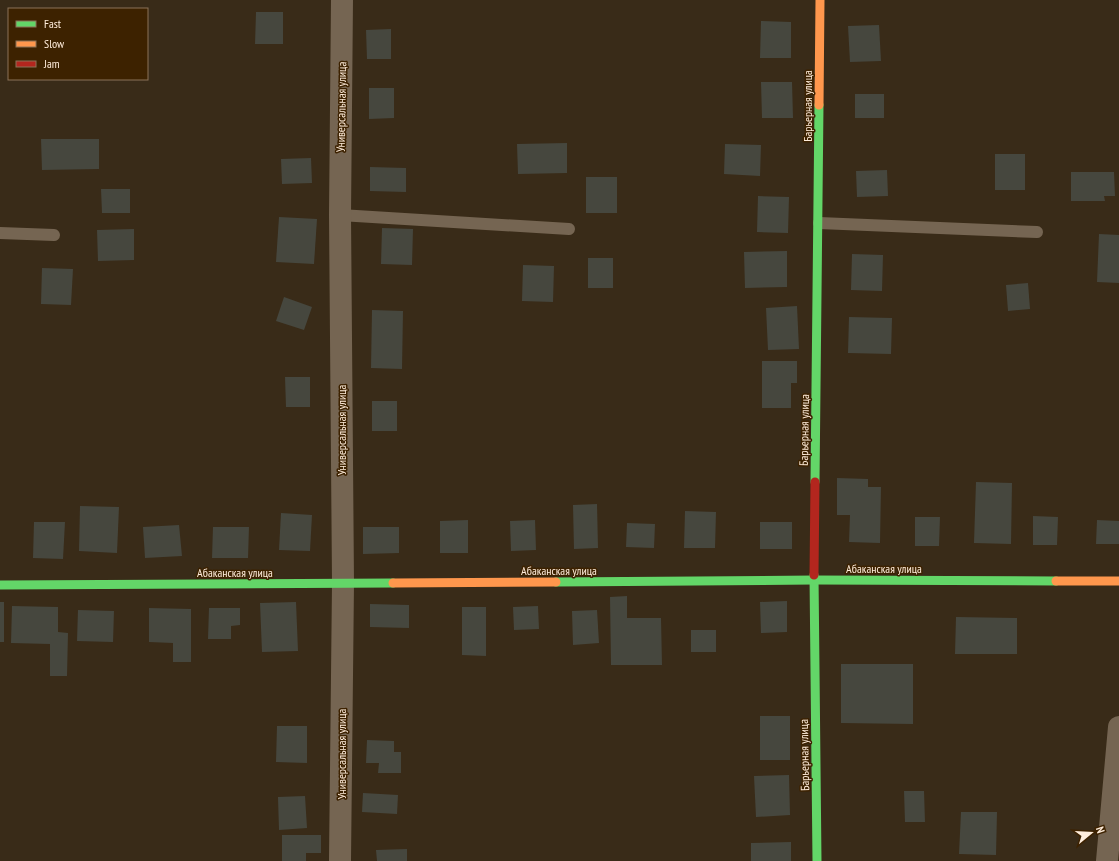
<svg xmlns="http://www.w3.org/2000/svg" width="1119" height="861" viewBox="0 0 1119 861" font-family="'PT Sans Narrow',sans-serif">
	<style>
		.building { fill: #46473e }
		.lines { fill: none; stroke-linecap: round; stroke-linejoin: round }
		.lane { stroke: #756552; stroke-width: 12 }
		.street { stroke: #756552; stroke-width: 22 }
		.fast { stroke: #63d668; stroke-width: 9 }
		.slow { stroke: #ff974d; stroke-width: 9 }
		.jam { stroke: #b3261e; stroke-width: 9 }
		.labels { text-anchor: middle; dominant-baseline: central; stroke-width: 3; stroke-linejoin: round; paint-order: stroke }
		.street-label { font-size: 12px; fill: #ffeddb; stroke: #3d2200 }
	</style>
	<rect width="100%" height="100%" fill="#392b18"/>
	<g class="building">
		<path d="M256 12H283V44H255Z"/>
		<path d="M761 21 791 22V58H760Z"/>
		<path d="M879 25 881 61 850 62 848 26Z"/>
		<path d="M391 29V59H367L366 30Z"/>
		<path d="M761 82H792L793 118H762Z"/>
		<path d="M369 88H394V118L369 119Z"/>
		<rect x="855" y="94" width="29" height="24"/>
		<path d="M41 139H99V169L42 170Z"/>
		<path d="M567 143V173L518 174 517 144Z"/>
		<path d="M725 144 761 145 760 176 724 174Z"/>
		<rect x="995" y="154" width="30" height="36"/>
		<path d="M311 158 312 183 282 184 281 159Z"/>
		<path d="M370 167 406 168V192L370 191Z"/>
		<path d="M887 170 888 196 857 197 856 171Z"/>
		<path d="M1071 172H1114L1115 196H1104L1105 201H1071Z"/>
		<rect x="586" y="177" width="31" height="36"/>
		<path d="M101 189H130V213H102Z"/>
		<path d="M758 196 789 197 788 233 757 232Z"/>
		<path d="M279 217 317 219 314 264 276 262Z"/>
		<path d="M382 228 413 229 412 265 381 264Z"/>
		<path d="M134 229V260L98 261 97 230Z"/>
		<path d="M1099 234 1119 235V283L1097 282Z"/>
		<path d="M787 251V287L745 288 744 252Z"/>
		<path d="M852 254 883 255 882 291 851 290Z"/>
		<rect x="588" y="258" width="25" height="30"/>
		<path d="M523 265 554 266 553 302 522 301Z"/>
		<path d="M42 268 73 269 71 305 41 304Z"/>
		<path d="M1028 283 1030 309 1008 311 1006 285Z"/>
		<path d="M284 297 312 307 304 330 276 321Z"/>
		<path d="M797 306 799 349 768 350 766 308Z"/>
		<path d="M372 310 403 311 402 369 371 368Z"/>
		<path d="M849 317 892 318 891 354 848 353Z"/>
		<path d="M762 361H797V383H791V408H762Z"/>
		<path d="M285 377H310V407H286Z"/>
		<rect x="372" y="401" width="25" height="30"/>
		<path d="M837 478 868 479V487H881L880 543 849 542 850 515H837Z"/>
		<path d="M976 482 1012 483 1011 544 974 543Z"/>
		<path d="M597 504 598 548 574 549 573 505Z"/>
		<path d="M80 506 119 507 117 553 79 551Z"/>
		<path d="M685 511 716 512 715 548H684Z"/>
		<path d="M281 513 312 515 310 551 279 550Z"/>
		<path d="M1033 516 1058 517 1057 545H1033Z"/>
		<path d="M915 517H940L939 546H915Z"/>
		<path d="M468 520V553H440V521Z"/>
		<path d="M535 520 536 550 511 551 510 521Z"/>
		<path d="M1097 520 1119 521V544H1096Z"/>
		<path d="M34 522H65L63 559 33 558Z"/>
		<rect x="760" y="522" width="32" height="27"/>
		<path d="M627 523 655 524 654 548 626 547Z"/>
		<path d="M179 525 182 556 145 558 143 527Z"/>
		<path d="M213 527H249L248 558H212Z"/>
		<path d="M363 527H399V553L363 554Z"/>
		<path d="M627 596V618H661L662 665H611L610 597Z"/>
		<path d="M787 601V632L761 633 760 602Z"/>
		<rect x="0" y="602" width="4" height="40"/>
		<path d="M296 602 298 651 262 652 260 603Z"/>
		<path d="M370 604 409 605V628L370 627Z"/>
		<path d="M12 606 58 607V632L68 633 67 676H50V644L11 643Z"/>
		<path d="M538 606 539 629 514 630 513 607Z"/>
		<path d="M462 607H486V656L462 655Z"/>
		<path d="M149 608 191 609V662H173V643L149 642Z"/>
		<path d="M209 608H240V625L231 626V639H208Z"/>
		<path d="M78 610 114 611 113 642 77 641Z"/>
		<path d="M597 610 599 643 573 645 572 611Z"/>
		<path d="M956 617 1017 618V654H955Z"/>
		<rect x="691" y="630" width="25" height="22"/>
		<path d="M841 664H913V724L841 723Z"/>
		<rect x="760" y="716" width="30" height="44"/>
		<path d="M277 726H307V763L276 762Z"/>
		<path d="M367 740 394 741V752H401V773H378L379 763H366Z"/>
		<path d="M789 775 790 815 756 817 754 776Z"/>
		<path d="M904 791H924L925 822H905Z"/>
		<path d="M363 793 398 795 397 814 362 812Z"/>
		<path d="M305 796 307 828 279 830 278 797Z"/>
		<path d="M961 812H997L996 855 959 854Z"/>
		<path d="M282 835H321V853H306V861H282Z"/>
		<path d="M791 842V861H751V843Z"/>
		<path d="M407 849V861H377L376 850Z"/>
	</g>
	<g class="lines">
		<g class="lane">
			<path d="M340 215 569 229"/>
			<path d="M819 223 1037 232"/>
			<path d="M0 233 54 235"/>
		</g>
		<g class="street">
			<path d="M340 861 343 583 340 215 342 0"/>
			<path d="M1107 861 1119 727"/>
		</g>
		<g class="fast">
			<path d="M815 482 819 105"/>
			<path d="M814 575 817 861"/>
			<path d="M556 582 814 580 1056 581"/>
			<path d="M0 585 393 583"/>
		</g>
		<g class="slow">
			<path d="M819 105 820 0"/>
			<path d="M1056 581H1119"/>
			<path d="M393 583 556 582"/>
		</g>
		<path class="jam" d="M814 575 815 482"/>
	</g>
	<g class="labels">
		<g class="street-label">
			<text transform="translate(807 106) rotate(-90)">Барьерная улица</text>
			<text transform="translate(341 107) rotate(-89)">Универсальная улица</text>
			<text transform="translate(341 430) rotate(-90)">Универсальная улица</text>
			<text transform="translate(804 430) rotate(-89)">Барьерная улица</text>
			<text x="884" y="568">Абаканская улица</text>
			<text x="559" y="570">Абаканская улица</text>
			<text x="235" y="572">Абаканская улица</text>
			<text transform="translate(341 754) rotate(-90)">Универсальная улица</text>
			<text transform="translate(804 755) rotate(-91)">Барьерная улица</text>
		</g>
	</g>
	<rect x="8" y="8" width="140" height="72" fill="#3d2200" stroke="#8b7358"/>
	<rect x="16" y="21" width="20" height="6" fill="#63d668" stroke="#8b7358"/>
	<text x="44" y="28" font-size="12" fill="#ffeddb">Fast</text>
	<rect x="16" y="41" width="20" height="6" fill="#ff974d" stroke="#8b7358"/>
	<text x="44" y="48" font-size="12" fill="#ffeddb">Slow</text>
	<rect x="16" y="61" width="20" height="6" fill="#b3261e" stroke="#8b7358"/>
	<text x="44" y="68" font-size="12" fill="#ffeddb">Jam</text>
	<g transform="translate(1091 833) rotate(72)" stroke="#3d2200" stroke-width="3" paint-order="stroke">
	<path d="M0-3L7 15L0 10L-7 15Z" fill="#ffeddb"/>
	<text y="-6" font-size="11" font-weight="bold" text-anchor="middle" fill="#ffeddb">N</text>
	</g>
</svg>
